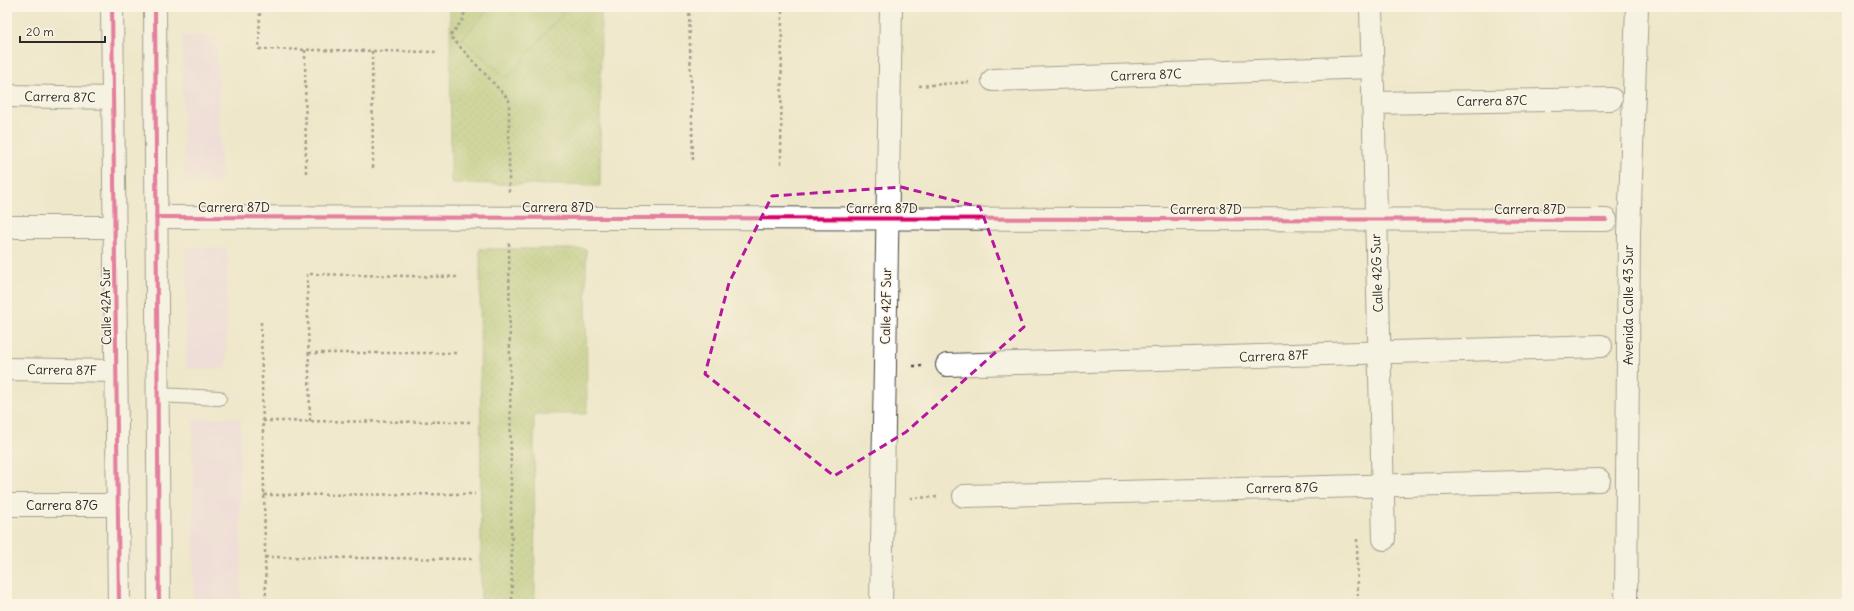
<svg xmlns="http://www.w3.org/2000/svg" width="1854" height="611" viewBox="0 0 1854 611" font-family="Delius,sans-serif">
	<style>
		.built { fill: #eed0e8 }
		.park { fill: url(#park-dots); stroke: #6a7648 }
		.pitch { fill: #a9c066; stroke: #6a7648 }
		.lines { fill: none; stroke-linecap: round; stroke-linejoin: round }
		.lane-casing { stroke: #484743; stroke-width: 16 }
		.street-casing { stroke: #484743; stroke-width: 24 }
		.secondary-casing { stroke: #484743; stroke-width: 24 }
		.path { stroke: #484743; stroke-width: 2.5; stroke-dasharray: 3 3; stroke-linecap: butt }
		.lane { stroke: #fff; stroke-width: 14 }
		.street { stroke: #fff; stroke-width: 22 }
		.secondary { stroke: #fff; stroke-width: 22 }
		.cycleway-casing { stroke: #fcf5e5; stroke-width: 6 }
		.cycleway { stroke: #d6006c; stroke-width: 4 }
		.marked { fill: none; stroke: #b5179e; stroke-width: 3; stroke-dasharray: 8 5; stroke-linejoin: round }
		.labels { text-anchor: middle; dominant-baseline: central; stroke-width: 3; stroke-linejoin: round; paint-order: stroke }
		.street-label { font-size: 13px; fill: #2b2b2b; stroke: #fcf5e5 }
	</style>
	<defs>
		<pattern id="park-dots" width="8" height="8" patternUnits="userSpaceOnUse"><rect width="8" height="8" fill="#a9c066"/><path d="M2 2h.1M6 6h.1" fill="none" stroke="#8a9c54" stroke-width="1.8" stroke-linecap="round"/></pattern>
	</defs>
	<rect width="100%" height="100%" fill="#fcf5e5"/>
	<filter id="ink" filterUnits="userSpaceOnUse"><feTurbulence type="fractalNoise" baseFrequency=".025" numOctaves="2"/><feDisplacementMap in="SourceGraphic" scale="8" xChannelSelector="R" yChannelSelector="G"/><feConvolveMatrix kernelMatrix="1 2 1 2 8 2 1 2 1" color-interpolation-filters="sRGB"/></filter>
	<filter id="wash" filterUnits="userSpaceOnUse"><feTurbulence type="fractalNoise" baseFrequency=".012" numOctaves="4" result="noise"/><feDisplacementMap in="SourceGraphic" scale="16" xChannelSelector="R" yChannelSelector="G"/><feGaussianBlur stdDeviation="0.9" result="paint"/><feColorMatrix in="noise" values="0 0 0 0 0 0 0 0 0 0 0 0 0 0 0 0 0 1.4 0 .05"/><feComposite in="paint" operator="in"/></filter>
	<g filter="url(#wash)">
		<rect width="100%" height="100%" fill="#eee7ca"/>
		<g class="built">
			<path d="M217 35 221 183H184L182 36Z"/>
			<path d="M186 247 227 248 226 369H186Z"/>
			<path d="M193 418H240L241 604H194Z"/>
		</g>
		<g class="park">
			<path d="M450 7H601L600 186 451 183Z"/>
			<path d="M480 249H586L587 414H534L535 604H481Z"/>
		</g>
		<path class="pitch" d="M490 7H568L507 78 462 39Z"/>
	</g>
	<g filter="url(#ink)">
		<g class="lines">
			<g class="lane-casing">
				<path id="lane" d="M158 395 219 398"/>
			</g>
			<g class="street-casing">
				<g id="street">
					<path d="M1371 7 1384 539"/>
					<path d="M993 80 1372 67"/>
					<path d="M7 96 113 98"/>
					<path d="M1373 103 1611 99"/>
					<path d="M156 217 1606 220"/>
					<path d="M7 227H115"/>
					<path d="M947 365 1601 346"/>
					<path d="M7 369 116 371"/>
					<path d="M964 496 1599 480"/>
					<path d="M7 505H118"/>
					<path d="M881 604 891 7"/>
				</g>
			</g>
			<g class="secondary-casing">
				<g id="secondary">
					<path d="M112 7 119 604"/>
					<path d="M155 7 159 604"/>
					<path d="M1626 604 1629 233 1637 7"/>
				</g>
			</g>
			<g class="path">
				<path d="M260 7 259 49 437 52"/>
				<path d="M464 7V18L450 36 509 100V192"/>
				<path d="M689 7 693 161"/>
				<path d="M305 50 306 175"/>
				<path d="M372 51 373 171"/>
				<path d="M919 86 969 82"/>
				<path d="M781 164 782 7"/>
				<path d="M509 243 512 604"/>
				<path d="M261 322 266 604"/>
				<path d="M309 353H458"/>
				<path d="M913 366H923"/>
				<path d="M263 421 470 422"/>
				<path d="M310 421 307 274 458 277"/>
				<path d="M264 495 475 494"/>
				<path d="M910 498 939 497"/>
				<path d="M1357 539 1358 604"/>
				<path d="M265 557 472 559"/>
			</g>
			<use href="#lane" class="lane"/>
			<use href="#street" class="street"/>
			<use href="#secondary" class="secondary"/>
			<g class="cycleway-casing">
				<g id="cycleway">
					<path d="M112 7 119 604"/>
					<path d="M155 7 159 604"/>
					<path d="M156 217 1606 220"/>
				</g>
			</g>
			<use href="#cycleway" class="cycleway"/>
		</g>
	</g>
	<path d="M0 0H1854V611H0ZM901 187 980 207 1024 327 906 432 834 476 705 374 729 283 772 196Z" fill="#eee7ca" fill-opacity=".55" fill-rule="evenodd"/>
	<path class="marked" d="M901 187 980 207 1024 327 906 432 834 476 705 374 729 283 772 196Z"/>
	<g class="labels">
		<g class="street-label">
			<text transform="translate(1146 75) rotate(-2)">Carrera 87C</text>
			<text transform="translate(60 97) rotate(1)">Carrera 87C</text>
			<text transform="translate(1492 101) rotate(-1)">Carrera 87C</text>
			<text x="234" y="207">Carrera 87D</text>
			<text x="558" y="207">Carrera 87D</text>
			<text x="882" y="208">Carrera 87D</text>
			<text x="1206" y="209">Carrera 87D</text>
			<text x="1530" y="209">Carrera 87D</text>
			<text transform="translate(1377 273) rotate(-92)">Calle 42G Sur</text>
			<text transform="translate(1628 305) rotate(-90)">Avenida Calle 43 Sur</text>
			<text transform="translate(106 306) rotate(-91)">Calle 42A Sur</text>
			<text transform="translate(886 306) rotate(-89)">Calle 42F Sur</text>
			<text transform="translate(1274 356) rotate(-2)">Carrera 87F</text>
			<text transform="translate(62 370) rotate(1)">Carrera 87F</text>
			<text transform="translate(1282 488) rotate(-1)">Carrera 87G</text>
			<text x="62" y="505">Carrera 87G</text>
		</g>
	</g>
	<rect width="1854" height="611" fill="none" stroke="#fcf5e5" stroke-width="24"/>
	<path d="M20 36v6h85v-6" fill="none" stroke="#2b2b2b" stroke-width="2"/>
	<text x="26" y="36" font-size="12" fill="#2b2b2b" stroke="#fcf5e5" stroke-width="3" paint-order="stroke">20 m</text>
</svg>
